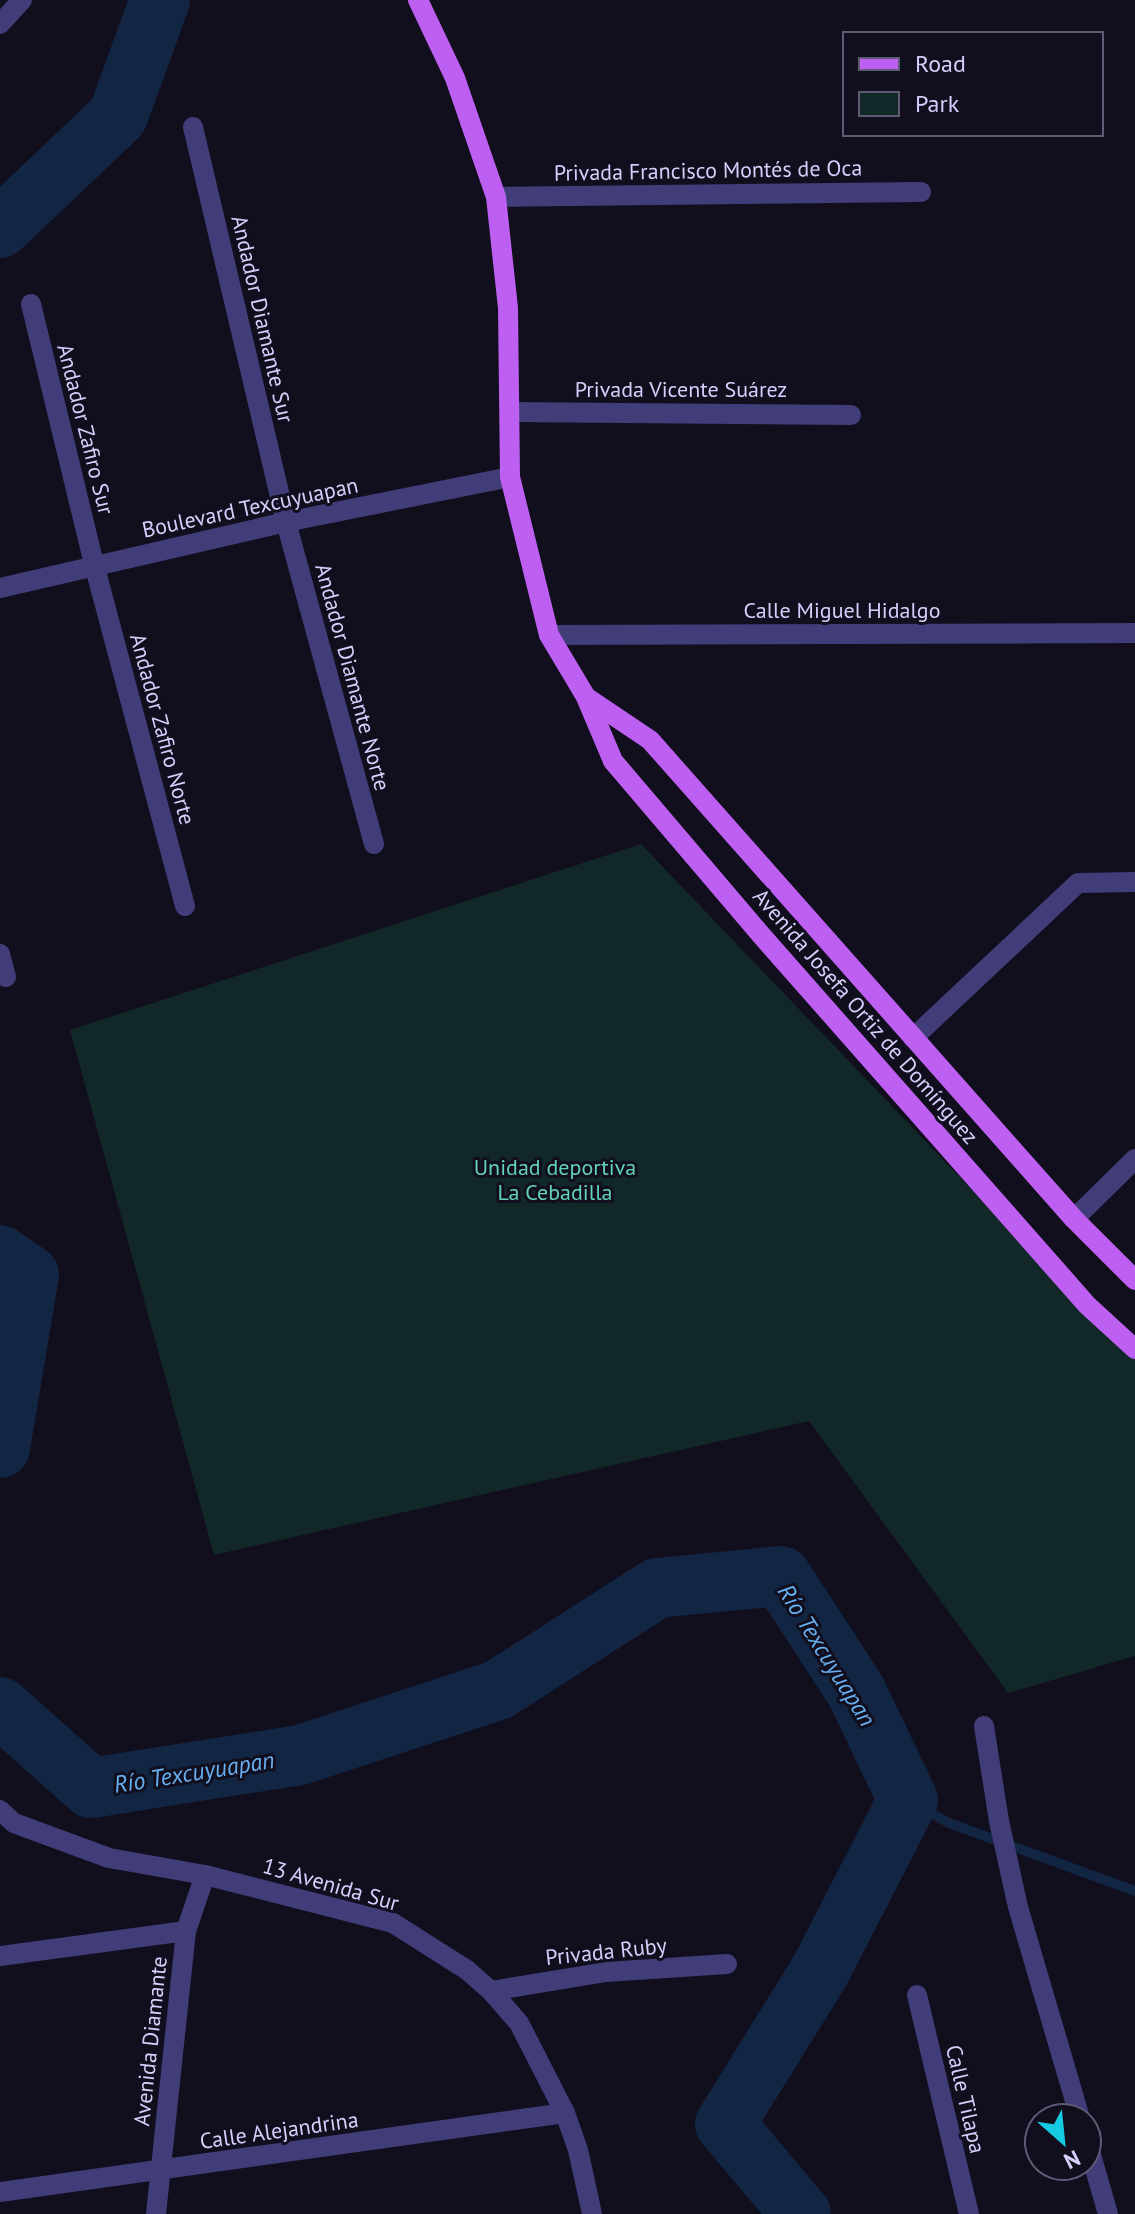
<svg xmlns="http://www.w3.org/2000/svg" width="1135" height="2214" viewBox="0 0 1135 2214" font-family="'PT Sans',sans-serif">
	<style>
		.green { fill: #122727 }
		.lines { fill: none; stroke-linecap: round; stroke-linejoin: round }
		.stream { stroke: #122543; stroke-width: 10 }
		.river { stroke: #122543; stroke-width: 60 }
		.minor { stroke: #403d79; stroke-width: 20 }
		.major { stroke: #bd60f1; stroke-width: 20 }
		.labels { text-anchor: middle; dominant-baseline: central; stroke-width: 6; stroke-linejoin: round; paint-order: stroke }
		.street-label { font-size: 22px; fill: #d5cffb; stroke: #110e1e }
		.park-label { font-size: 22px; fill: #62d3b9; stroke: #110e1e }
		.water-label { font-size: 24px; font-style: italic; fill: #67aff1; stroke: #110e1e }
	</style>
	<rect width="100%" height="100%" fill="#110e1e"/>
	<path class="green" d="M641 844 1135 1360V1656L1008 1693 809 1421 214 1555 70 1030Z"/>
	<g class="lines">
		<path class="stream" d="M908 1800 949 1823 1135 1891"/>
		<g class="river">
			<path d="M0 228 118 116 160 0"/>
			<path d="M0 1255 29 1275 0 1448"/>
			<path d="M0 1707 91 1788 300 1755 498 1690 657 1588 781 1576 856 1691 908 1800 820 1971 725 2124 801 2214"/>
		</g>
		<g class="minor">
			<path d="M0 24 22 0"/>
			<path d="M193 127 286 522 374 844"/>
			<path d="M496 197 921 192"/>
			<path d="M31 304 94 564 185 906"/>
			<path d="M510 412 851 415"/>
			<path d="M0 588 286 522 510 477"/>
			<path d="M549 635 1135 633"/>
			<path d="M0 954 6 977"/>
			<path d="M913 1038 1078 883 1135 882"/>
			<path d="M1074 1219 1135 1159"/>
			<path d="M984 1726 999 1821 1018 1907 1080 2118"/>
			<path d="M0 1810 14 1823 109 1858 205 1875 393 1923 467 1970 491 1991 519 2023 565 2113 578 2150 592 2214"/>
			<path d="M0 1956 186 1931"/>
			<path d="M491 1991 606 1972 727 1964"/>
			<path d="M917 1995 969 2214"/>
			<path d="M1087 2141 1108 2214"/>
			<path d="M0 2192 565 2113"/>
			<path d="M156 2214 186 1931 205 1875"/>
		</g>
		<g class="major">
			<path d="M418 0 455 78 496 197 508 308 510 477 549 635 586 697 613 761 762 936 1087 1305 1135 1349"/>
			<path d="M586 697 650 740 1074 1219 1135 1280"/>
		</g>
	</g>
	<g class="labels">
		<g class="street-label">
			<text transform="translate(708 170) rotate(-1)">Privada Francisco Montés de Oca</text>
			<text transform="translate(263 319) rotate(77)">Andador Diamante Sur</text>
			<text x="681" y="389">Privada Vicente Suárez</text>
			<text transform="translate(86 429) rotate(76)">Andador Zafiro Sur</text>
			<text transform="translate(250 507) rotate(-12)">Boulevard Texcuyuapan</text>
			<text x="842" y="610">Calle Miguel Hidalgo</text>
			<text transform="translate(353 677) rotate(75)">Andador Diamante Norte</text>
			<text transform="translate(163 729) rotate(75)">Andador Zafiro Norte</text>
			<text transform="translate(866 1016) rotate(49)">Avenida Josefa Ortiz de Domínguez</text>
			<text transform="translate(331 1884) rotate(16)">13 Avenida Sur</text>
			<text transform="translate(606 1951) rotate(-6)">Privada Ruby</text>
			<text transform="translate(150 2041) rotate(-84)">Avenida Diamante</text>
			<text transform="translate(966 2099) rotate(77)">Calle Tilapa</text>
			<text transform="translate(279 2130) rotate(-8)">Calle Alejandrina</text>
		</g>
		<g class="park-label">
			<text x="555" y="1167">Unidad deportiva<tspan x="555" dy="25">La Cebadilla</tspan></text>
		</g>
		<g class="water-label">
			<text transform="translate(827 1655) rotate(58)">Río Texcuyuapan</text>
			<text transform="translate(194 1772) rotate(-9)">Río Texcuyuapan</text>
		</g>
	</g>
	<rect x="843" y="32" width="260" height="104" fill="#110e1e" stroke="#5f5b76" stroke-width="2"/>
	<rect x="859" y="58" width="40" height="12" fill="#bd60f1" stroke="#5f5b76" stroke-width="2"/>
	<text x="915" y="72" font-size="24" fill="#d5cffb">Road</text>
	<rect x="859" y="92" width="40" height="24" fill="#122727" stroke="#5f5b76" stroke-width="2"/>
	<text x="915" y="112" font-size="24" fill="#d5cffb">Park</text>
	<g transform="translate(1063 2142) rotate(153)"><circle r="38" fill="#110e1e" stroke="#5f5b76" stroke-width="2"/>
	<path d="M0-6L14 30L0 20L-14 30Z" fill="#14cae1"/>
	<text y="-12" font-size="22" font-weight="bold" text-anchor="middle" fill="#d5cffb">N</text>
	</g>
</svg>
